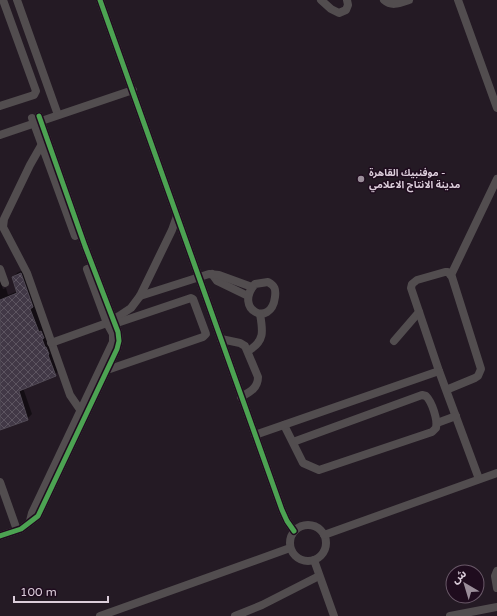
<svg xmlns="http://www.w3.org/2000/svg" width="497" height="616" viewBox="0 0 497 616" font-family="'Varela Round','Noto Sans Arabic',sans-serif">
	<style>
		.shadow { fill: #0007 }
		.building { fill: url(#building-cross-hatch); stroke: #514a55 }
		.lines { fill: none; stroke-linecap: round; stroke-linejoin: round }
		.minor { stroke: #524d4f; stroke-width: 8 }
		.cycleway-casing { stroke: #1f0c1e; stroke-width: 8 }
		.cycleway { stroke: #4ca352; stroke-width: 5 }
		.poi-dot { fill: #9b8e9a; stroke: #1f0c1e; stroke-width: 1.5 }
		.labels { text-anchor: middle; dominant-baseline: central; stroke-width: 3; stroke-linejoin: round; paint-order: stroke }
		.poi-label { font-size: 10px; font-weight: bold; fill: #dbcdda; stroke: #1f0c1e; text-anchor: start }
	</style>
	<defs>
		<pattern id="building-cross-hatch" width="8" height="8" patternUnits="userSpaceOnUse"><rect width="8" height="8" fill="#413846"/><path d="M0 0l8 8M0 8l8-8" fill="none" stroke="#5c5460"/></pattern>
	</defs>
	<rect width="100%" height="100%" fill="#241a24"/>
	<path class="shadow" d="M25 269 59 370 55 375 23 388 32 414 27 419 0 429V280L3 289 6 288 8 295 18 291 13 278 17 273Z"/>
	<path class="building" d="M21 273 33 307 30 309 39 332 41 331 44 338 42 339 45 347H46L49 354 48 355 56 376 19 391 28 420 0 430V300L17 293 12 277Z"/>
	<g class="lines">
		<g class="minor">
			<path d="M17 0 58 115"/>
			<path d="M100 0 282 510 287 521 294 531"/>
			<path d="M321 0 331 9 339 13 346 10 348 5 347 0"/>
			<path d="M384 0C392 7 400 3 409 0"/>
			<path d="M458 0 497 108"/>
			<path d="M0 106 34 95 36 91 3 0"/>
			<path d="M32 118 75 236"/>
			<path d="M0 135 133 90"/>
			<path d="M44 144H42L30 165 4 219 3 227 27 273 70 395 81 411H85"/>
			<path d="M0 269 5 283"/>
			<path d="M212 274 217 281 248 296"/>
			<path d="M451 275 497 179"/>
			<path d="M268 282C275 286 276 289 275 297 271 329 233 309 255 284Z"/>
			<path d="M140 296 209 274 219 275 252 287"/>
			<path d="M221 339 240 343 245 346 258 377C258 388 250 392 241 397"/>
			<path d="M394 341 419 312"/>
			<path d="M51 343 107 323 119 316 131 308 140 296 172 230 177 216"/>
			<path d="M248 351C265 341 263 331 260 314"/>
			<path d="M107 370 203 337 206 334 193 299 191 298 114 324"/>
			<path d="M446 390 475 378 478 376 481 369 452 277 448 272H445L417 280 412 284 411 288 439 371 479 479"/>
			<path d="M437 423 456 416"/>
			<path d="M284 425 303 463 319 470 432 432 436 428C438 420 432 402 426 396L422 395 293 442"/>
			<path d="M255 435 439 371"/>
			<path d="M0 482 17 530"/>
			<path d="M30 521 32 513 113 342V334L107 323 87 269"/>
			<circle cx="308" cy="543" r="18"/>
			<path d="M324 535 497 473"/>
			<path d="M0 536 21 529 38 516 117 349 119 341 118 332 85 246 39 116"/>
			<path d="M314 560 334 616"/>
			<path d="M497 571 495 576 497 588"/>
			<path d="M100 616 290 548"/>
			<path d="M235 616 262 605 319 576"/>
			<path d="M450 616 497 607"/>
		</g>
		<g class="cycleway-casing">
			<g id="cycleway">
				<path d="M100 0 282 510 287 521 294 531"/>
				<path d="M0 536 21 529 38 516 117 349 119 341 118 332 85 246 39 116"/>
			</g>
		</g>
		<use href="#cycleway" class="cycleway"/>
	</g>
	<circle class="poi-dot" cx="361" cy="179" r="4"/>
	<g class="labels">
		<g class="poi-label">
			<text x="369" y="173">موفنبيك القاهرة -<tspan x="369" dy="12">مدينة الانتاج الاعلامي</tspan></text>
		</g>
	</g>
	<g transform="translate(465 584) rotate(322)"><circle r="19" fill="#1f0c1e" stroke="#6a5969"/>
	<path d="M0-3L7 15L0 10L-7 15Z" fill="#9b8e9a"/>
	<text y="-6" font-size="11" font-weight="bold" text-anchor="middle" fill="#dbcdda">ش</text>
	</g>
	<path d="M14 596v6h94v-6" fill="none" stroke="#dbcdda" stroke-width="2"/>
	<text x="20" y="596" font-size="12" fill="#dbcdda" stroke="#1f0c1e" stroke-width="3" paint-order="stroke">100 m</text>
</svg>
